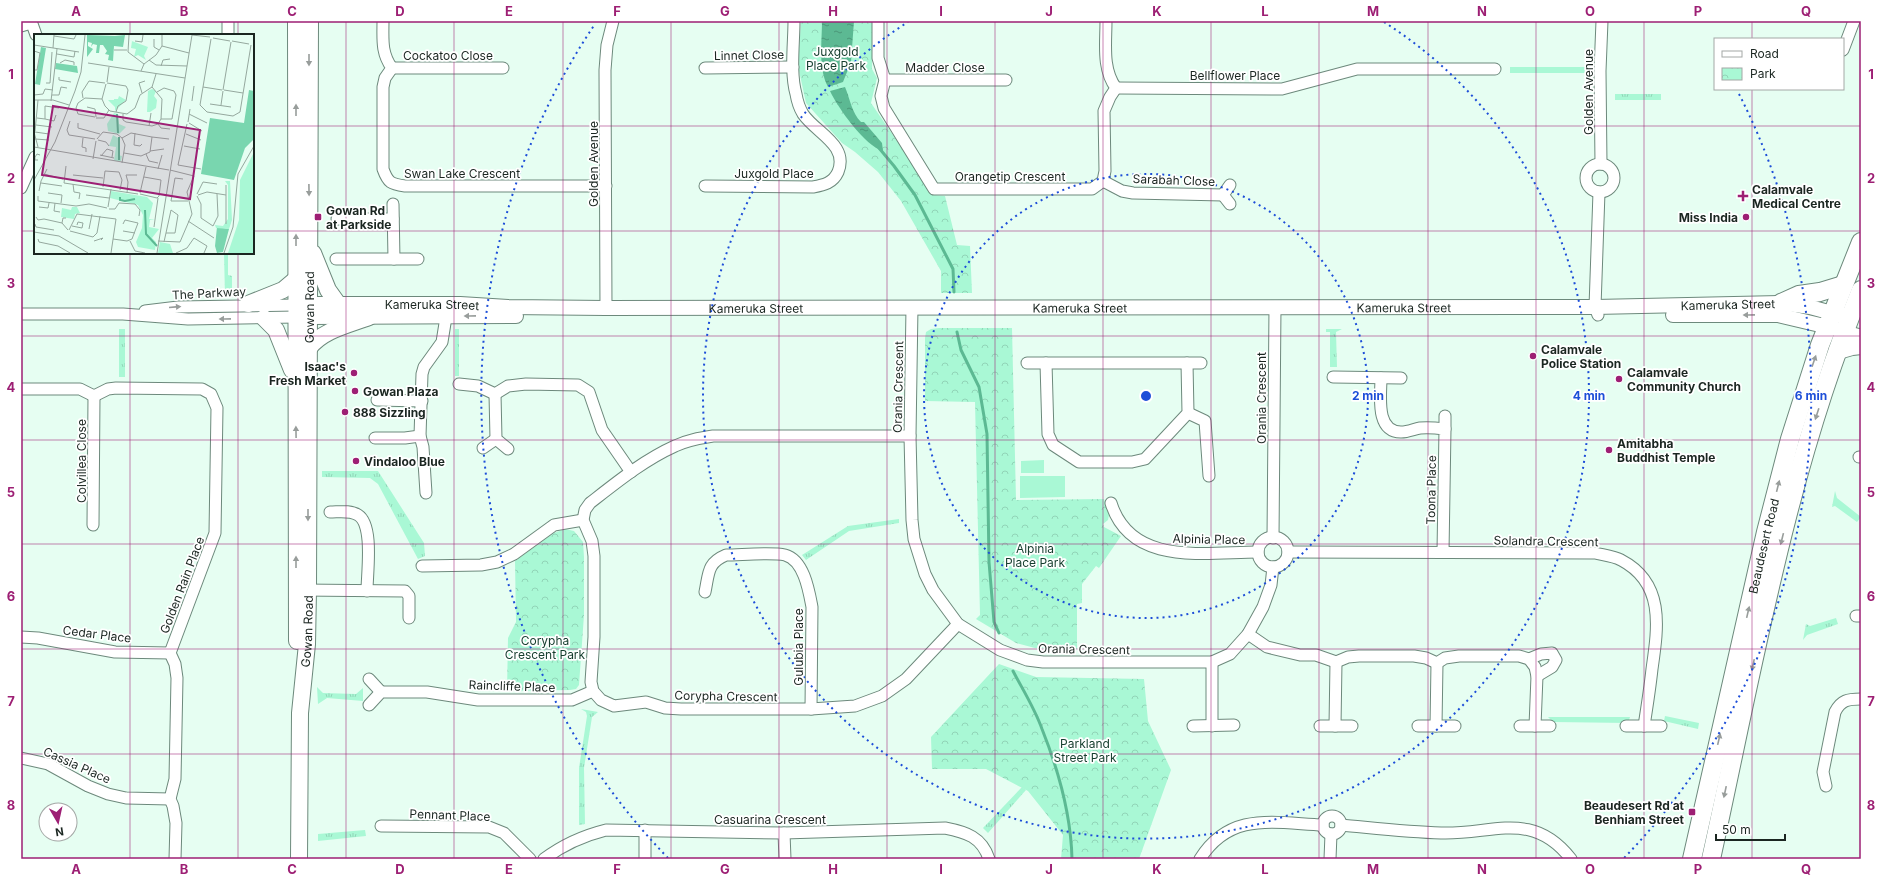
<svg xmlns="http://www.w3.org/2000/svg" width="1882" height="880" viewBox="0 0 1882 880" font-family="Inter,sans-serif">
	<style>
		.grass { fill: url(#grass-tufts) }
		.park { fill: url(#park-crowns) }
		.pitch { fill: #a9f8d5 }
		.water { fill: url(#water-ripples) }
		.lines { fill: none; stroke-linecap: round; stroke-linejoin: round }
		.stream { stroke: #5cb993; stroke-width: 3 }
		.minor-casing { stroke: #6d897c; stroke-width: 13 }
		.tertiary-casing { stroke: #6d897c; stroke-width: 16 }
		.secondary-casing { stroke: #6d897c; stroke-width: 18 }
		.trunk-casing { stroke: #6d897c; stroke-width: 20 }
		.minor { stroke: #fff; stroke-width: 11 }
		.tertiary { stroke: #fff; stroke-width: 14 }
		.secondary { stroke: #fff; stroke-width: 16 }
		.trunk { stroke: #fff; stroke-width: 18 }
		.oneway { fill: #989d9b }
		.grid { fill: none; stroke: #9d1f74; stroke-width: 1; stroke-opacity: 0.55 }
		.ring { fill: none; stroke: #1d4ed8; stroke-width: 2; stroke-dasharray: 2 4 }
		.poi-dot { fill: #9d1f74; stroke: #fff; stroke-width: 1.5 }
		.labels { text-anchor: middle; dominant-baseline: central; stroke-width: 3.5; stroke-linejoin: round; paint-order: stroke }
		.park-label { font-size: 12px; fill: #143d2d; stroke: #fff }
		.street-label { font-size: 12px; fill: #1b2621; stroke: #fff }
		.poi-label { font-size: 12px; font-weight: bold; fill: #1b2621; stroke: #fff; text-anchor: start }
		.inset-river { fill: none; stroke: #5cb993; stroke-width: 2 }
		.inset-road { fill: none; stroke: #95a89e; stroke-width: 1 }
		.view { fill: #9d1f74; fill-opacity: 0.15; stroke: #9d1f74; stroke-width: 2 }
		.inset-edge { fill: none; stroke: #1b2621; stroke-width: 2 }
		.centre { fill: #1d4ed8; stroke: #fff; stroke-width: 2 }
		.ring-label { font-size: 12px; text-anchor: middle; font-weight: bold; fill: #1d4ed8; stroke: #fff; stroke-width: 3.5; stroke-linejoin: round; paint-order: stroke }
		.neatline { fill: none; stroke: #9d1f74; stroke-width: 1.5 }
		.grid-label { font-size: 13px; text-anchor: middle; font-weight: bold; fill: #9d1f74 }
	</style>
	<defs>
		<pattern id="grass-tufts" width="24" height="20" patternUnits="userSpaceOnUse"><rect width="24" height="20" fill="#a9f8d5"/><path d="M3 7l-1-3M5 7V3M7 7l1-3M15 17l-1-3M17 17v-4M19 17l1-3" fill="none" stroke="#91d4b7"/></pattern>
		<pattern id="park-crowns" width="20" height="18" patternUnits="userSpaceOnUse"><rect width="20" height="18" fill="#a9f8d5"/><path d="M2 6a3 3 0 1 1 6 0M12 15a3 3 0 1 1 6 0" fill="none" stroke="#91d4b7"/></pattern>
		<pattern id="water-ripples" width="26" height="14" patternUnits="userSpaceOnUse"><rect width="26" height="14" fill="#5cb993"/><path d="M2 4q2-2 4 0t4 0M15 11q2-2 4 0t4 0" fill="none" stroke="#4b9678"/></pattern>
	</defs>
	<rect width="100%" height="100%" fill="#e6fef2"/>
	<g class="grass">
		<rect x="1510" y="67" width="80" height="6"/>
		<rect x="1615" y="94" width="46" height="6"/>
		<path d="M224 253 228 254V275L232 276V296H225Z"/>
		<rect x="119" y="329" width="6" height="48"/>
		<rect x="455" y="329" width="4" height="47"/>
		<path d="M1326 329H1342L1336 332 1337 367H1330V332H1326Z"/>
		<path d="M322 471H378L424 543 425 556 418 559 378 484 370 478 322 477Z"/>
		<path d="M1835 491 1837 498 1861 517 1857 522 1835 506 1832 507Z"/>
		<path d="M899 519V523L849 531 806 560 802 555 848 526Z"/>
		<path d="M1836 618 1838 624 1807 635 1803 640 1806 624 1810 626Z"/>
		<path d="M317 687 323 693 356 694 363 688V701L327 698 318 704Z"/>
		<path d="M581 709 598 712 592 717 584 768 585 824 579 825V768L587 716 586 712Z"/>
		<path d="M1665 716 1699 723 1698 729 1664 721Z"/>
		<path d="M1548 717H1630L1628 723 1553 722Z"/>
		<path d="M1022 787 1026 790 988 833 983 828Z"/>
		<path d="M365 830 366 836 318 841V834Z"/>
	</g>
	<g class="park">
		<path d="M801 21H872V69L877 78 871 103 934 195 945 196 957 245 970 246 972 293H941V271L901 201 878 172 855 152 842 143 806 103 798 66Z"/>
		<path d="M939 328H1012L1016 500 1104 499 1109 515 1108 520 1103 524 1104 527 1121 536 1099 568 1096 566 1082 584V603L1077 604V649L1035 648 1016 643 976 619 980 615 975 402 925 401V338L926 332 931 329Z"/>
		<path d="M565 529 574 531 583 542 584 557V615L579 685 576 689 570 690 507 691 508 638 516 622 515 561 554 533Z"/>
		<path d="M999 664 1036 677 1144 679 1148 721 1171 770 1139 859H1061L1063 835 1028 791 986 769H932L931 737Z"/>
	</g>
	<g class="pitch">
		<path d="M1044 460V473H1021V461Z"/>
		<path d="M1020 476H1065V497L1020 498Z"/>
	</g>
	<g class="water">
		<path d="M822 21H854L851 62 843 82 828 87C818 68 822 42 822 21Z"/>
		<path d="M845 87C850 99 852 113 861 122H864L882 143 883 151C865 146 838 108 830 91Z"/>
	</g>
	<g class="lines">
		<g class="stream">
			<path d="M879 148 894 166 915 195 953 269 954 292"/>
			<path d="M957 332 961 350 979 387 987 434 989 562 994 622 999 633"/>
			<path d="M1013 671C1023 690 1035 709 1042 729 1058 769 1071 815 1072 859"/>
		</g>
		<g class="minor-casing">
			<g id="minor">
				<path d="M31 21 36 35"/>
				<path d="M228 21V35"/>
				<path d="M383 21C383 39 381 53 392 68L385 78 383 87V169C388 183 391 184 405 186H606"/>
				<path d="M878 21V58L885 80 881 96 884 108 934 189H1092L1103 181 1105 171 1104 111 1110 97 1116 88C1102 69 1106 44 1106 21"/>
				<path d="M21 26 31 23"/>
				<path d="M1843 50 1854 21"/>
				<path d="M392 68H503"/>
				<path d="M705 68 793 67"/>
				<path d="M885 80H1006"/>
				<path d="M1116 88 1282 89 1357 69H1495"/>
				<circle cx="1600" cy="178" r="14"/>
				<path d="M1601 164 1600 71 1602 21"/>
				<path d="M1103 181 1122 191 1133 193 1223 195"/>
				<path d="M705 186 813 187C824 185 833 183 838 172 849 145 816 133 803 114 800 109 797 100 796 94 790 73 794 43 794 21"/>
				<path d="M21 188 35 157"/>
				<path d="M393 204 394 259"/>
				<path d="M1230 204 1223 195 1230 185"/>
				<path d="M337 219H393"/>
				<path d="M336 259H418"/>
				<path d="M912 307 910 436 912 520 914 539 925 574 933 590 958 624 1000 650 1027 660 1043 662H1212L1230 654 1248 634 1263 607 1271 585 1273 567"/>
				<path d="M606 308 605 70 607 45 613 21"/>
				<path d="M145 311 178 307 296 305"/>
				<path d="M21 314H123L188 319 296 317"/>
				<path d="M1598 315 1595 307 1599 192"/>
				<path d="M1845 331 1861 335"/>
				<path d="M1027 363H1201"/>
				<path d="M1046 363 1048 434 1053 445 1079 462H1132L1145 459 1188 413 1187 363"/>
				<path d="M1333 377 1401 378"/>
				<path d="M1381 378C1381 395 1375 432 1401 432 1408 432 1414 429 1420 428 1428 427 1437 428 1445 429L1443 552"/>
				<path d="M459 384 478 386 495 394 508 386 526 384 578 385 589 392 602 430 631 472"/>
				<path d="M21 389H80L94 396 108 389 116 388 202 389 211 394 217 408 215 533 170 653 175 664 177 678 175 779 170 799 173 806 176 823 175 859"/>
				<path d="M495 394 496 439 508 449"/>
				<path d="M377 400 422 401"/>
				<path d="M1188 413 1205 421 1209 476"/>
				<path d="M1445 429V416"/>
				<path d="M910 436H713C700 438 687 440 675 446 644 460 617 482 590 503L585 510 583 520 592 541 594 556V637L591 682 593 691 601 700 614 706 646 702 665 708 681 709H811L855 706 882 696 906 679 958 624"/>
				<path d="M375 438H405L420 436"/>
				<path d="M483 448 496 439"/>
				<path d="M1859 457H1861"/>
				<path d="M426 493 423 447 420 436 422 374 424 367 442 342 446 317"/>
				<path d="M1111 503C1131 567 1206 552 1258 552"/>
				<path d="M330 512C339 512 350 510 358 515 374 525 367 573 367 591"/>
				<path d="M93 525 94 396"/>
				<circle cx="1273" cy="552" r="15"/>
				<path d="M1273 538 1275 307"/>
				<path d="M1288 552 1595 553C1603 555 1614 556 1621 560 1665 583 1658 627 1652 669 1650 688 1647 707 1644 726"/>
				<path d="M422 566 481 565 497 562 514 554 554 525 583 520"/>
				<path d="M301 590 405 591 409 596V618"/>
				<path d="M705 592C709 573 707 563 726 555 740 555 772 552 785 555 804 560 809 591 812 607L811 709"/>
				<path d="M1856 616H1861"/>
				<path d="M1248 634 1267 647 1300 655H1316L1336 662 1348 657 1359 656H1414L1426 658 1437 663 1445 658 1459 656H1519L1529 659 1535 667 1537 676 1535 726"/>
				<path d="M21 637 38 638 115 652 170 653"/>
				<path d="M1529 659 1541 654 1552 653 1556 660 1552 667 1537 676"/>
				<path d="M369 679 381 692"/>
				<path d="M369 705 381 692H427L478 700H572L593 691"/>
				<path d="M1193 726 1234 725"/>
				<path d="M1212 726V662"/>
				<path d="M1320 726H1352"/>
				<path d="M1335 726 1336 662"/>
				<path d="M1418 726H1455"/>
				<path d="M1436 726 1437 663"/>
				<path d="M1520 726H1550"/>
				<path d="M1626 726H1661"/>
				<path d="M21 758 48 764 88 786 108 794 126 798 170 799"/>
				<path d="M1826 786 1823 772 1835 712C1841 700 1848 699 1861 699"/>
				<circle cx="1332" cy="825" r="9"/>
				<path d="M1341 825C1374 828 1408 832 1441 833 1492 835 1532 809 1571 859"/>
				<path d="M381 826 489 827 504 833 530 859"/>
				<path d="M784 833 785 859"/>
				<path d="M544 859C564 844 582 836 606 830L784 833 945 828C966 832 982 837 989 859"/>
				<path d="M645 859V830"/>
				<path d="M1200 859C1230 811 1274 823 1323 825"/>
				<path d="M1330 859 1331 834"/>
			</g>
		</g>
		<g class="tertiary-casing">
			<g id="tertiary">
				<path id="s1" d="M309 304H460L508 307 606 308 1595 307 1781 303 1810 307 1843 316"/>
				<path d="M1673 315H1778L1837 329"/>
				<path d="M309 317 516 316"/>
			</g>
		</g>
		<g class="secondary-casing">
			<g id="secondary">
				<path d="M296 21 297 641"/>
				<path d="M313 253 328 290 338 304"/>
				<path d="M248 304 283 290 296 279"/>
				<path d="M264 318 276 330 292 370"/>
				<path d="M309 348C323 330 348 325 369 317"/>
				<path id="s2" d="M299 859 300 713 307 644 308 590 310 21"/>
			</g>
		</g>
		<g class="trunk-casing">
			<g id="trunk">
				<path d="M1781 303 1799 295 1820 292 1843 285"/>
				<path d="M1838 350 1852 346 1861 345"/>
				<path id="s3" d="M1692 859 1766 532 1790 439 1820 345 1861 242"/>
				<path d="M1711 859C1753 668 1786 471 1861 290"/>
			</g>
		</g>
		<use href="#minor" class="minor"/>
		<use href="#tertiary" class="tertiary"/>
		<use href="#secondary" class="secondary"/>
		<use href="#trunk" class="trunk"/>
	</g>
	<defs><path id="oneway-solid" d="M-6-.8H1V-3.2L6.5 0L1 3.2V.8H-6Z"/></defs>
	<g class="oneway">
		<use href="#oneway-solid" transform="translate(309 60) rotate(90)"/>
		<use href="#oneway-solid" transform="translate(296 110) rotate(-90)"/>
		<use href="#oneway-solid" transform="translate(309 190) rotate(89)"/>
		<use href="#oneway-solid" transform="translate(296 240) rotate(-90)"/>
		<use href="#oneway-solid" transform="translate(175 307) rotate(-5)"/>
		<use href="#oneway-solid" transform="translate(1749 315) rotate(179)"/>
		<use href="#oneway-solid" transform="translate(470 316) rotate(179)"/>
		<use href="#oneway-solid" transform="translate(225 319) rotate(179)"/>
		<use href="#oneway-solid" transform="translate(1814 361) rotate(-71)"/>
		<use href="#oneway-solid" transform="translate(1817 414) rotate(108)"/>
		<use href="#oneway-solid" transform="translate(296 432) rotate(-91)"/>
		<use href="#oneway-solid" transform="translate(1778 486) rotate(-76)"/>
		<use href="#oneway-solid" transform="translate(308 515) rotate(90)"/>
		<use href="#oneway-solid" transform="translate(1782 539) rotate(104)"/>
		<use href="#oneway-solid" transform="translate(296 562) rotate(-90)"/>
		<use href="#oneway-solid" transform="translate(1748 612) rotate(-77)"/>
		<use href="#oneway-solid" transform="translate(1753 665) rotate(102)"/>
		<use href="#oneway-solid" transform="translate(1719 739) rotate(-77)"/>
		<use href="#oneway-solid" transform="translate(1725 792) rotate(102)"/>
	</g>
	<path class="grid" d="M130 21V35M238 21V35M346 21V859M454 21V859M563 21V859M671 21V859M779 21V859M887 21V859M995 21V859M1103 21V859M1211 21V859M1319 21V859M1428 21V859M1536 21V859M1644 21V859M1752 21V39M1752 89V859M21 126H35M253 126H1861M21 231H35M253 231H1861M130 253V859M238 253V859M21 336H1861M21 440H1861M21 544H1861M21 649H1861M21 754H1861"/>
	<g class="ring">
		<circle cx="1146" cy="396" r="222"/>
		<path d="M1384 22A443 443 0 1 1 908 22"/>
		<path d="M668 858A665 665 0 0 1 595 24M1739 94A665 665 0 0 1 1624 858"/>
	</g>
	<g class="poi-dot">
		<path d="M1741 190h4v4h4v4h-4v4h-4v-4h-4v-4h4z"/>
		<rect x="314" y="213" width="8" height="8" rx="2"/>
		<circle cx="1746" cy="217" r="4"/>
		<circle cx="1533" cy="356" r="4"/>
		<circle cx="354" cy="373" r="4"/>
		<circle cx="1619" cy="379" r="4"/>
		<circle cx="355" cy="391" r="4"/>
		<circle cx="345" cy="412" r="4"/>
		<circle cx="1609" cy="450" r="4"/>
		<circle cx="356" cy="461" r="4"/>
		<rect x="1688" y="808" width="8" height="8" rx="2"/>
	</g>
	<g class="labels">
		<g class="park-label">
			<text x="836" y="51">Juxgold<tspan x="836" dy="14">Place Park</tspan></text>
			<text x="1035" y="548">Alpinia<tspan x="1035" dy="14">Place Park</tspan></text>
			<text x="545" y="640">Corypha<tspan x="545" dy="14">Crescent Park</tspan></text>
			<text x="1085" y="743">Parkland<tspan x="1085" dy="14">Street Park</tspan></text>
		</g>
		<g class="street-label">
			<text x="448" y="55">Cockatoo Close</text>
			<text transform="translate(749 55) rotate(-1)">Linnet Close</text>
			<text x="945" y="67">Madder Close</text>
			<text x="1235" y="75">Bellflower Place</text>
			<text transform="translate(1588 92) rotate(-90)">Golden Avenue</text>
			<text transform="translate(593 164) rotate(-90)">Golden Avenue</text>
			<text x="462" y="173">Swan Lake Crescent</text>
			<text x="774" y="173">Juxgold Place</text>
			<text x="1010" y="176">Orangetip Crescent</text>
			<text transform="translate(1174 180) rotate(2)">Sarabah Close</text>
			<text transform="translate(209 293) rotate(-3)">The Parkway</text>
			<text stroke="none"><textPath href="#s1" startOffset="123">Kameruka Street</textPath></text>
			<text stroke="none"><textPath href="#s1" startOffset="1419">Kameruka Street</textPath></text>
			<text stroke="none"><textPath href="#s2" startOffset="552">Gowan Road</textPath></text>
			<text stroke="none"><textPath href="#s1" startOffset="447">Kameruka Street</textPath></text>
			<text stroke="none"><textPath href="#s1" startOffset="771">Kameruka Street</textPath></text>
			<text stroke="none"><textPath href="#s1" startOffset="1095">Kameruka Street</textPath></text>
			<text transform="translate(898 387) rotate(-89)">Orania Crescent</text>
			<text transform="translate(1261 398) rotate(-90)">Orania Crescent</text>
			<text transform="translate(81 461) rotate(-90)">Colvillea Close</text>
			<text transform="translate(1431 490) rotate(-89)">Toona Place</text>
			<text transform="translate(1209 539) rotate(1)">Alpinia Place</text>
			<text transform="translate(1546 541) rotate(1)">Solandra Crescent</text>
			<text stroke="none"><textPath href="#s3" startOffset="321">Beaudesert Road</textPath></text>
			<text transform="translate(182 585) rotate(-69)">Golden Rain Place</text>
			<text stroke="none"><textPath href="#s2" startOffset="228">Gowan Road</textPath></text>
			<text transform="translate(97 634) rotate(7)">Cedar Place</text>
			<text transform="translate(798 647) rotate(-90)">Gulubia Place</text>
			<text transform="translate(1084 649) rotate(1)">Orania Crescent</text>
			<text transform="translate(512 686) rotate(2)">Raincliffe Place</text>
			<text transform="translate(726 696) rotate(1)">Corypha Crescent</text>
			<text transform="translate(77 765) rotate(24)">Cassia Place</text>
			<text transform="translate(450 815) rotate(2)">Pennant Place</text>
			<text x="770" y="819">Casuarina Crescent</text>
		</g>
		<g class="poi-label">
			<text x="1752" y="189">Calamvale<tspan x="1752" dy="14">Medical Centre</tspan></text>
			<text x="326" y="210">Gowan Rd<tspan x="326" dy="14">at Parkside</tspan></text>
			<text x="1738" y="217" text-anchor="end">Miss India</text>
			<text x="1541" y="349">Calamvale<tspan x="1541" dy="14">Police Station</tspan></text>
			<text x="346" y="366" text-anchor="end">Isaac's<tspan x="346" dy="14">Fresh Market</tspan></text>
			<text x="1627" y="372">Calamvale<tspan x="1627" dy="14">Community Church</tspan></text>
			<text x="363" y="391">Gowan Plaza</text>
			<text x="353" y="412">888 Sizzling</text>
			<text x="1617" y="443">Amitabha<tspan x="1617" dy="14">Buddhist Temple</tspan></text>
			<text x="364" y="461">Vindaloo Blue</text>
			<text x="1684" y="805" text-anchor="end">Beaudesert Rd at<tspan x="1684" dy="14">Benhiam Street</tspan></text>
		</g>
	</g>
	<g transform="translate(34 34)">
		<rect width="220" height="220" fill="#e6fef2"/>
		<path d="M53 1 81 2 91 1 89 13 80 12 79 27 74 26 75 21 71 20 73 17 69 11H66L65 19H62L63 11 59 10 57 13 58 9 54 8V12L59 15 53 23ZM7 13 12 14 6 51 1 50ZM22 29 43 32 44 39 21 35ZM215 56 220 57V105L211 114 200 146 167 140 176 84 210 89ZM183 193 195 195 189 218 183 219 181 212Z" fill="#79d6af"/>
		<path d="M95 6 114 13 110 22 112 26 104 21 100 23 102 15 97 14 98 7ZM118 55 122 57 120 62 123 66 122 74 116 78H113L114 57ZM80 62V65H84L85 62 92 66 81 77V73L74 66H80ZM80 79 84 80 85 90 92 93 85 100 74 97 73 90ZM79 101 86 105 84 121 88 122 87 127H80L82 113 75 112ZM220 118V219H194L205 186 206 146ZM191 147H196L198 186 195 195 182 194 181 191 189 192 194 185V151ZM77 157 113 163 119 169 115 185 121 186H116L115 193 125 195 118 204 122 208 121 216 104 213 102 208 108 194 109 181 104 171 76 164ZM38 173H43L46 179 41 180 40 185 27 183 28 174 37 176ZM126 208 136 210 139 219H124Z" fill="#a9f8d5"/>
		<path class="inset-river" d="M83 80 84 99M85 126V103M86 163V166L91 167 101 165M111 176 112 200 123 212"/>
		<path class="inset-road" d="M95 1 94 18 110 30M158 1 176 3M20 2 40 5 42 1M179 4 196 7M120 5V13L125 16M177 5 166 71 173 78 199 82 206 78 217 11M101 7 108 8 109 1M198 7 215 10M0 11 45 18M128 12 155 19M19 14 20 1M80 16H93M0 17 6 19 3 36H0M23 20 40 23 41 17M115 26 122 31 153 32M26 29 31 26 40 28V31M54 29 151 44M127 32 129 26 136 25M107 37 110 30 122 21 128 12V1M25 43V46L37 48M73 48 75 33M12 49H16L18 18M73 49 92 52 94 56 92 67 84 72 82 78M72 50 68 65 71 72 76 77 93 80 101 74 106 61 118 53 122 40M169 53 188 56M189 56 197 8M190 56 209 59M123 58 130 54 140 57 142 61 138 85H127M108 59 105 49 111 47M0 61 9 60 11 55 19 56M18 61H25L27 53 33 54M49 64 48 58 55 47 71 49M0 66H19L35 71M17 67 23 15M158 67 160 52M176 70 197 73M187 71 189 57M53 73 61 75 62 83M89 80V86L92 88 118 92 124 90 127 85 128 65 118 53M155 80 173 89M61 83 44 80 42 74 44 69 51 64 68 65M3 84 11 85V72L25 74M62 84H70L75 76M11 85 20 87 22 81M36 87 33 96 35 101 61 105M154 88 156 75M44 89V94L66 100M155 89 168 97M124 90 127 94 136 95M153 90 144 131 167 135M2 91 18 93M115 92 117 79M1 97 4 66M0 98 4 113M1 98 15 100M101 99 100 111 106 112 108 110M152 100 167 106M118 103 135 105M49 104 48 113 52 114V118M88 104 97 99 118 103 116 118 107 122 90 119M1 105 15 106M63 105 69 98 83 100 88 104 91 111 88 129M64 106 72 108 75 112M150 112 166 115M0 113 135 136M116 117 130 115M112 120 115 127 124 129M66 121 80 124M67 122 73 115 79 117 78 123M59 125 62 107M4 126H1V123L3 120 6 121M32 132 30 149 104 160M124 135 128 121M10 140 29 145M39 141 69 144M149 145 141 144 137 167H154M0 146 21 108 41 57 47 38 51 1M7 149 28 152M39 150 40 158 46 159 45 165M69 153 71 137 85 138 88 146 86 156M5 157 7 147 13 135M14 159 28 161 27 169M93 159 94 148 92 141H103M106 159 112 133M106 160 123 164 125 162 127 146 110 143M163 160 169 148 183 150M52 161 75 164M164 161 173 158 192 161M4 162V167L42 172 55 170 73 174M163 162 167 170V184L179 192 184 182 183 160M21 169 20 177 26 178M5 173 14 174 15 169M74 173 77 155M75 175H81L85 169 101 170 106 176 105 182M2 183 4 186 10 185 28 189M32 184H29L28 189 34 196M154 187 180 204M1 190 2 193 20 196M192 190V151M38 192 48 194 49 189 44 188 43 191M120 193 124 164M55 195 58 180M35 196 43 180 82 185 77 219M36 197 59 203 63 199 66 182M89 197 101 199M0 198 25 202 54 219M4 205 5 208 24 212 36 219M79 205 93 207 98 205 104 189 91 186 89 190M60 207 69 204 67 206M96 207 101 217 111 219M124 207 146 208 158 180 153 158 160 142 136 136M130 208 137 176 144 181 141 199H132M123 219 158 1M142 219 153 214 160 204 173 212 170 219M190 219 199 193 204 140 220 112"/>
		<path class="view" d="M19 72 166 96 156 165 8 141Z"/>
		<rect width="220" height="220" class="inset-edge"/>
	</g>
	<circle cx="1146" cy="396" r="6" class="centre"/>
	<g class="ring-label">
		<text x="1368" y="400">2 min</text>
		<text x="1589" y="400">4 min</text>
		<text x="1811" y="400">6 min</text>
	</g>
	<rect width="1882" height="880" fill="none" stroke="#ffffff" stroke-width="44"/>
	<rect x="1714" y="38" width="130" height="52" fill="#ffffff" stroke="#a4a8a6"/>
	<rect x="1722" y="51" width="20" height="6" fill="#ffffff" stroke="#a4a8a6"/>
	<text x="1750" y="58" font-size="12" fill="#1b2621">Road</text>
	<rect x="1722" y="68" width="20" height="12" fill="url(#park-crowns)" stroke="#a4a8a6"/>
	<text x="1750" y="78" font-size="12" fill="#1b2621">Park</text>
	<g transform="translate(58 822) rotate(171)"><circle r="19" fill="#ffffff" stroke="#a4a8a6"/>
	<path d="M0-3L7 15L0 10L-7 15Z" fill="#9d1f74"/>
	<text y="-6" font-size="11" font-weight="bold" text-anchor="middle" fill="#1b2621">N</text>
	</g>
	<path d="M1716 834v6h69v-6" fill="none" stroke="#1b2621" stroke-width="2"/>
	<text x="1722" y="834" font-size="12" fill="#1b2621" stroke="#ffffff" stroke-width="3" paint-order="stroke">50 m</text>
	<rect x="22" y="22" width="1838" height="836" class="neatline"/>
	<g class="grid-label">
		<text x="76" y="16">A</text>
		<text x="184" y="16">B</text>
		<text x="292" y="16">C</text>
		<text x="400" y="16">D</text>
		<text x="509" y="16">E</text>
		<text x="617" y="16">F</text>
		<text x="725" y="16">G</text>
		<text x="833" y="16">H</text>
		<text x="941" y="16">I</text>
		<text x="1049" y="16">J</text>
		<text x="1157" y="16">K</text>
		<text x="1265" y="16">L</text>
		<text x="1373" y="16">M</text>
		<text x="1482" y="16">N</text>
		<text x="1590" y="16">O</text>
		<text x="1698" y="16">P</text>
		<text x="1806" y="16">Q</text>
		<text x="11" y="79">1</text>
		<text x="1871" y="79">1</text>
		<text x="11" y="183">2</text>
		<text x="1871" y="183">2</text>
		<text x="11" y="288">3</text>
		<text x="1871" y="288">3</text>
		<text x="11" y="392">4</text>
		<text x="1871" y="392">4</text>
		<text x="11" y="497">5</text>
		<text x="1871" y="497">5</text>
		<text x="11" y="601">6</text>
		<text x="1871" y="601">6</text>
		<text x="11" y="706">7</text>
		<text x="1871" y="706">7</text>
		<text x="11" y="810">8</text>
		<text x="1871" y="810">8</text>
		<text x="76" y="874">A</text>
		<text x="184" y="874">B</text>
		<text x="292" y="874">C</text>
		<text x="400" y="874">D</text>
		<text x="509" y="874">E</text>
		<text x="617" y="874">F</text>
		<text x="725" y="874">G</text>
		<text x="833" y="874">H</text>
		<text x="941" y="874">I</text>
		<text x="1049" y="874">J</text>
		<text x="1157" y="874">K</text>
		<text x="1265" y="874">L</text>
		<text x="1373" y="874">M</text>
		<text x="1482" y="874">N</text>
		<text x="1590" y="874">O</text>
		<text x="1698" y="874">P</text>
		<text x="1806" y="874">Q</text>
	</g>
</svg>
